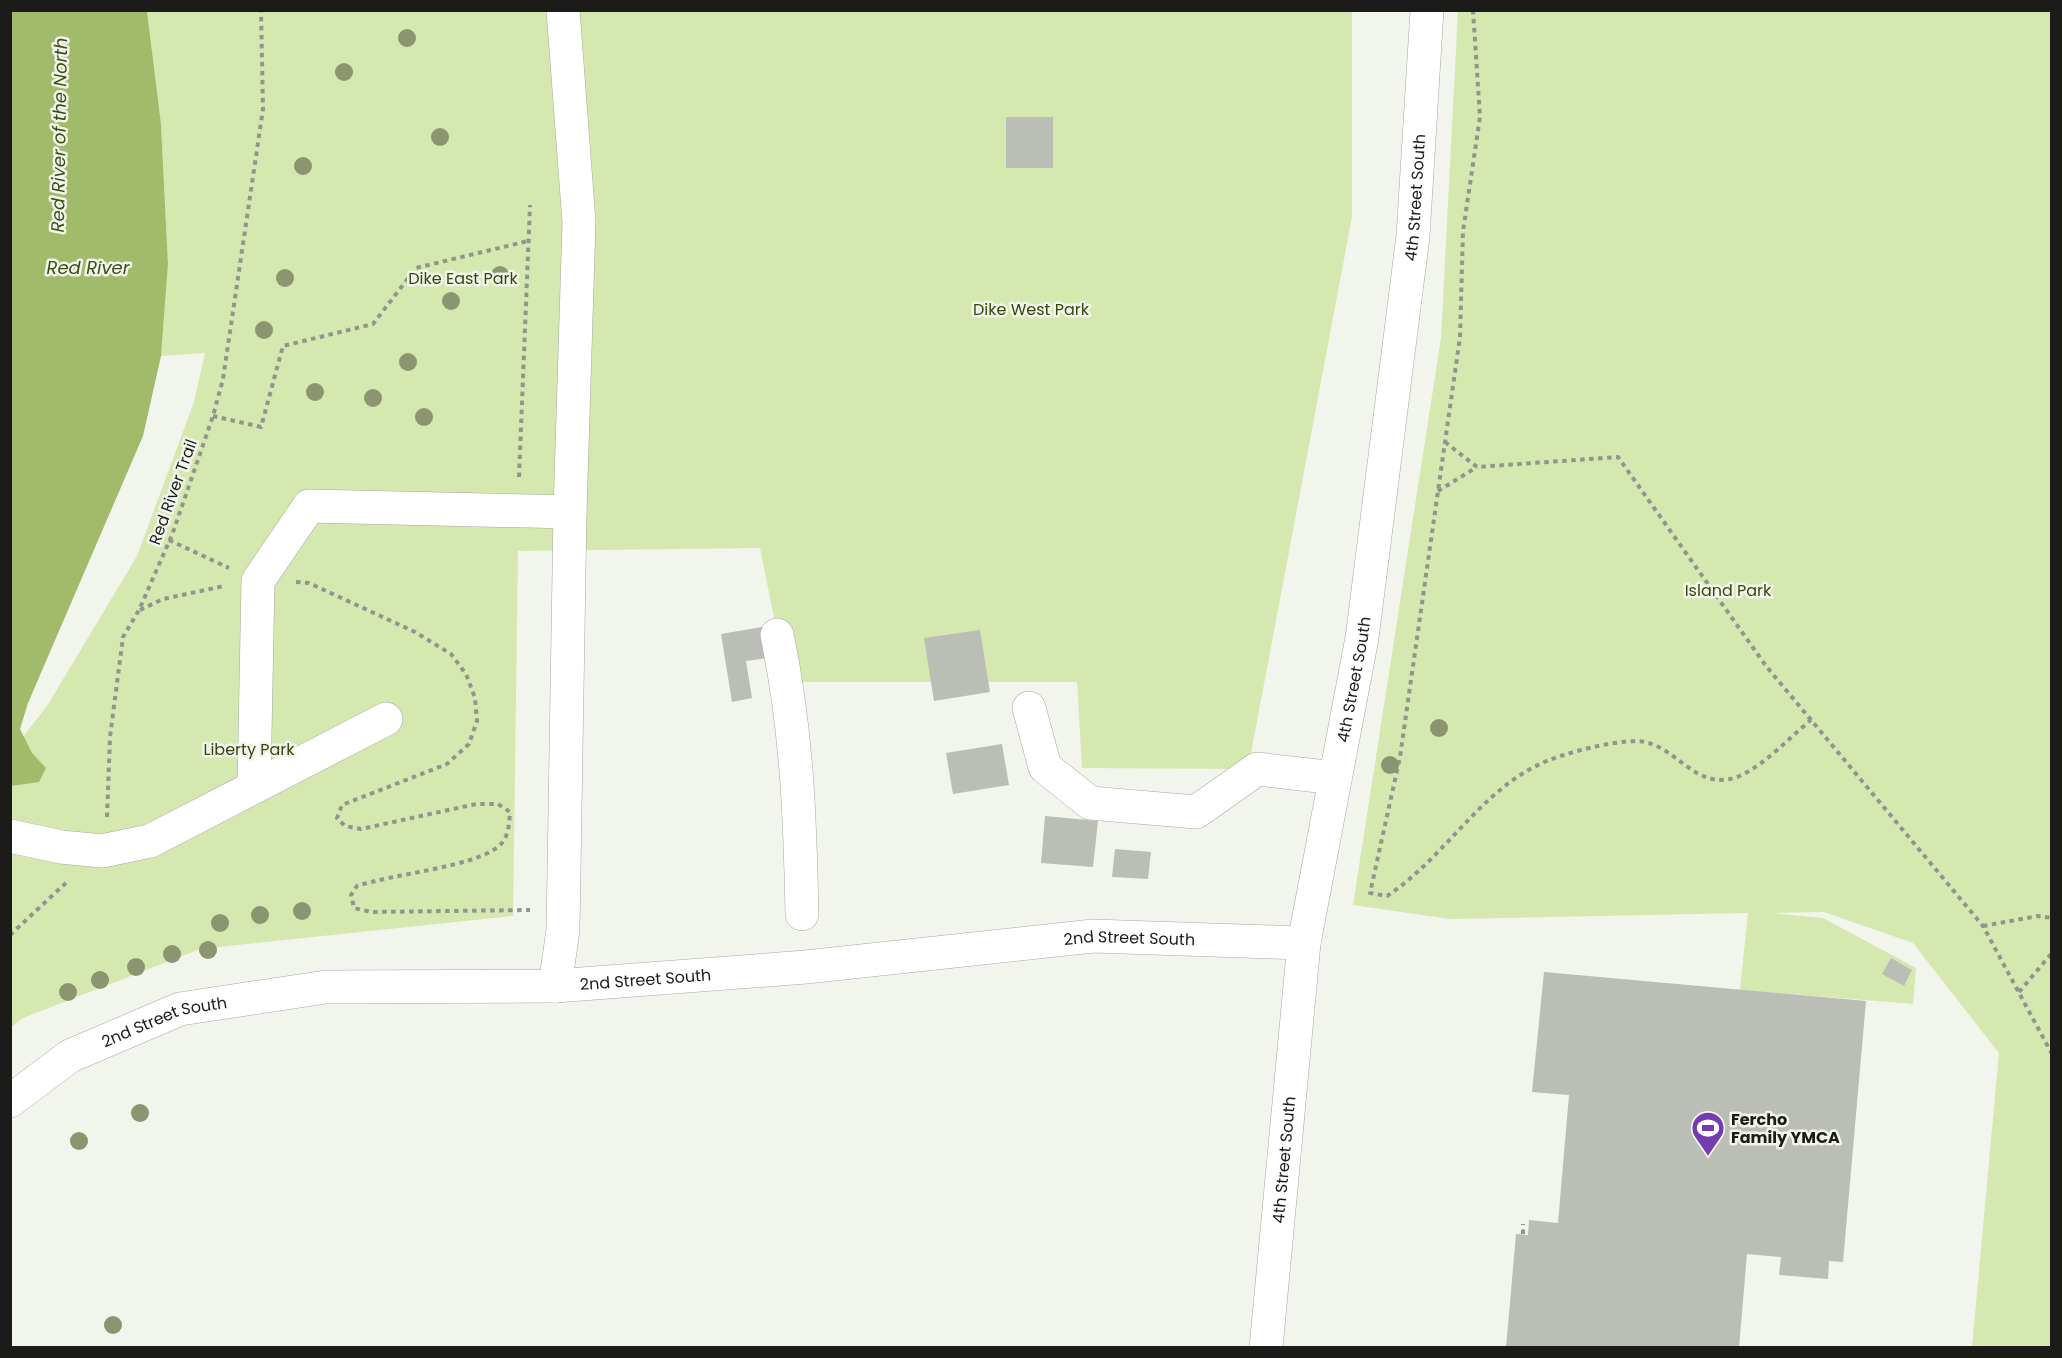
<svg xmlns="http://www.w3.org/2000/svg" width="2062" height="1358" viewBox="0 0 2062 1358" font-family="Poppins,sans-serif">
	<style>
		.green { fill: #d4e8af }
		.water { fill: #a1bb6b }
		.building { fill: #bbbeb5 }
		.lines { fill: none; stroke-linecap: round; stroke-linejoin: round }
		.minor-casing { stroke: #a6a9a1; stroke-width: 34 }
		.path { stroke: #92958f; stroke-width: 4; stroke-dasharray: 4.5 4.5; stroke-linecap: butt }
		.minor { stroke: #fff; stroke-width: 33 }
		.tree { fill: #8b9570 }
		.labels { text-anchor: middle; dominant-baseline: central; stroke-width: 5; stroke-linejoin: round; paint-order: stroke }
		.street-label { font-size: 16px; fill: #1b1c19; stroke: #f1f5ec }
		.park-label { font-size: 16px; fill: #37470b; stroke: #f1f5ec }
		.poi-label { font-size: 16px; font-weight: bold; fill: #1b1c19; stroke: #f1f5ec; text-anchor: start }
		.water-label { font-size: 18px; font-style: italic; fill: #3d4d13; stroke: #f1f5ec }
	</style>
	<rect width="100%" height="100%" fill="#f1f5ec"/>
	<g class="green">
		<path d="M147 11H1352V217L1248 769 1082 768 1077 682H787L760 548 518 551 513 916 200 949 23 1018 11 1027V752L47 706 137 556 194 402 205 353 161 356 168 264 161 124Z"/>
		<path d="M1458 11H2051V1347H1972L1999 1053 1913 943 1824 912 1771 913 1823 918 1916 968 1913 1004 1740 990 1748 913 1450 919 1353 905 1441 338Z"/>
	</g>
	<path class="water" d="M10 11H147L161 124 168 264 161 356 143 436 28 703 20 729 32 753 46 768 39 782 11 786Z"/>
	<g class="building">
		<rect x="1006" y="117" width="47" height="51"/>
		<path d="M762 627 767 658 746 661 752 698 732 702 721 634Z"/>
		<path d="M980 630 990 692 934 701 924 638Z"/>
		<path d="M1002 744 1009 785 953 794 946 753Z"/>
		<path d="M1045 816 1098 821 1093 867 1041 863Z"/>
		<path d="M1115 849 1151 852 1148 879 1112 877Z"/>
		<path d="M1891 958 1912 970 1904 986 1882 974Z"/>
		<path d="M1544 972 1866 1001 1843 1262 1829 1261 1828 1279 1779 1275 1781 1257 1747 1254 1739 1348H1506L1516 1234 1528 1235 1529 1220 1558 1223 1569 1095 1532 1092Z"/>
	</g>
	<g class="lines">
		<g class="minor-casing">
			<g id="minor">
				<path d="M777 635C797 730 800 817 802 914"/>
				<path d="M1029 708 1045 767 1090 803 1196 812 1257 769 1335 778"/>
				<path d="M254 786 258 581 309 506 570 512"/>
				<path d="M10 836 61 847 102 851 150 841 386 719"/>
				<path d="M555 986 563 930 570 512 579 222 563 10"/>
				<path id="s1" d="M10 1101 70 1056 180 1009 326 987 555 986 806 967 1093 936 1304 943"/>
				<path id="s2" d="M1266 1348 1304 943 1362 638 1413 236 1427 10"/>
			</g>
		</g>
		<g class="path">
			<path d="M1473 10 1480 117 1463 231 1460 337 1400 757 1370 893 1387 896C1451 854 1486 777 1564 755 1582 749 1627 738 1645 742 1677 749 1694 786 1730 779 1756 774 1790 737 1811 720"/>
			<path d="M213 416 261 427 283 346 373 324 416 268 528 241"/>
			<path d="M1445 442 1477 467 1618 457 1766 666 1983 926 2052 1054"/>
			<path d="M519 477 530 205"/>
			<path d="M1438 491 1477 467"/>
			<path d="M169 540 229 568"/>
			<path d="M296 582 309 583 415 632 451 654 466 674 475 698 477 721 469 744 447 764 342 805 337 818 345 826 361 829 476 804H498L510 812C509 824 509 837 499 846 475 867 392 874 357 886L351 895 354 908 371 912 530 910"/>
			<path d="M140 610 163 599 224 586"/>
			<path d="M107 817 110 737 123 637 139 610 172 535 213 416 223 379 263 109 261 10"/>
			<path d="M1983 926 2038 916 2052 918"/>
			<path d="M10 935 68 881"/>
			<path d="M2019 992 2052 953"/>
			<path d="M1523 1234V1224"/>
		</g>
		<use href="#minor" class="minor"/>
	</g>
	<g class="tree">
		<circle cx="407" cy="38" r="9"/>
		<circle cx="344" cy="72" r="9"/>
		<circle cx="440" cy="137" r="9"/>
		<circle cx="303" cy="166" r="9"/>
		<circle cx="500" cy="275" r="9"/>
		<circle cx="285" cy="278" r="9"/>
		<circle cx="451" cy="301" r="9"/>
		<circle cx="264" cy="330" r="9"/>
		<circle cx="408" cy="362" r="9"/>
		<circle cx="315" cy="392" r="9"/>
		<circle cx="373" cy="398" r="9"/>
		<circle cx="424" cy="417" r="9"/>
		<circle cx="1439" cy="728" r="9"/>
		<circle cx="1390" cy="765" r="9"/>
		<circle cx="302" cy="911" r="9"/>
		<circle cx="260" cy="915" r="9"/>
		<circle cx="220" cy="923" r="9"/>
		<circle cx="208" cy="950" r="9"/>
		<circle cx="172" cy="954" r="9"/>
		<circle cx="136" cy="967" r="9"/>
		<circle cx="100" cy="980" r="9"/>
		<circle cx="68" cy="992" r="9"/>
		<circle cx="140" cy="1113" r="9"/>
		<circle cx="79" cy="1141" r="9"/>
		<circle cx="113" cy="1325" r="9"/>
	</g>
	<defs>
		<g id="stadium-pin" transform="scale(1.725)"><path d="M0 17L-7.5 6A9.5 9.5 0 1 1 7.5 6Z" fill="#773bb0" stroke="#f1f5ec"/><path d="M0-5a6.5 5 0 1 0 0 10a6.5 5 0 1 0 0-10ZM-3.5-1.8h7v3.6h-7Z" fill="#fff"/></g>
	</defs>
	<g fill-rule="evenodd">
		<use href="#stadium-pin" x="1708" y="1128"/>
	</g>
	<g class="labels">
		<g class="street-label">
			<text stroke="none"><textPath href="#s2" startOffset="1161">4th Street South</textPath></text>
			<text transform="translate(173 492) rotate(-70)">Red River Trail</text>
			<text stroke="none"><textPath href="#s2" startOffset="675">4th Street South</textPath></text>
			<text stroke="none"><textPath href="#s1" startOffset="1148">2nd Street South</textPath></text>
			<text stroke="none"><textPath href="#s1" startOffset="662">2nd Street South</textPath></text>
			<text stroke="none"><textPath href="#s1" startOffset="176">2nd Street South</textPath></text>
			<text stroke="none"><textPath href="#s2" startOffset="189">4th Street South</textPath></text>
		</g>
		<g class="park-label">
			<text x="463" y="278">Dike East Park</text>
			<text x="1031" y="309">Dike West Park</text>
			<text x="1728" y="590">Island Park</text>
			<text x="249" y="749">Liberty Park</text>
		</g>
		<g class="poi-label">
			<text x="1731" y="1119">Fercho<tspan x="1731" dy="18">Family YMCA</tspan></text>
		</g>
		<g class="water-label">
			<text transform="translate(59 135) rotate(-89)">Red River of the North</text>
			<text x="88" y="267">Red River</text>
		</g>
	</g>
	<rect width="2062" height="1358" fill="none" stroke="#1b1c19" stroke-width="24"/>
</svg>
